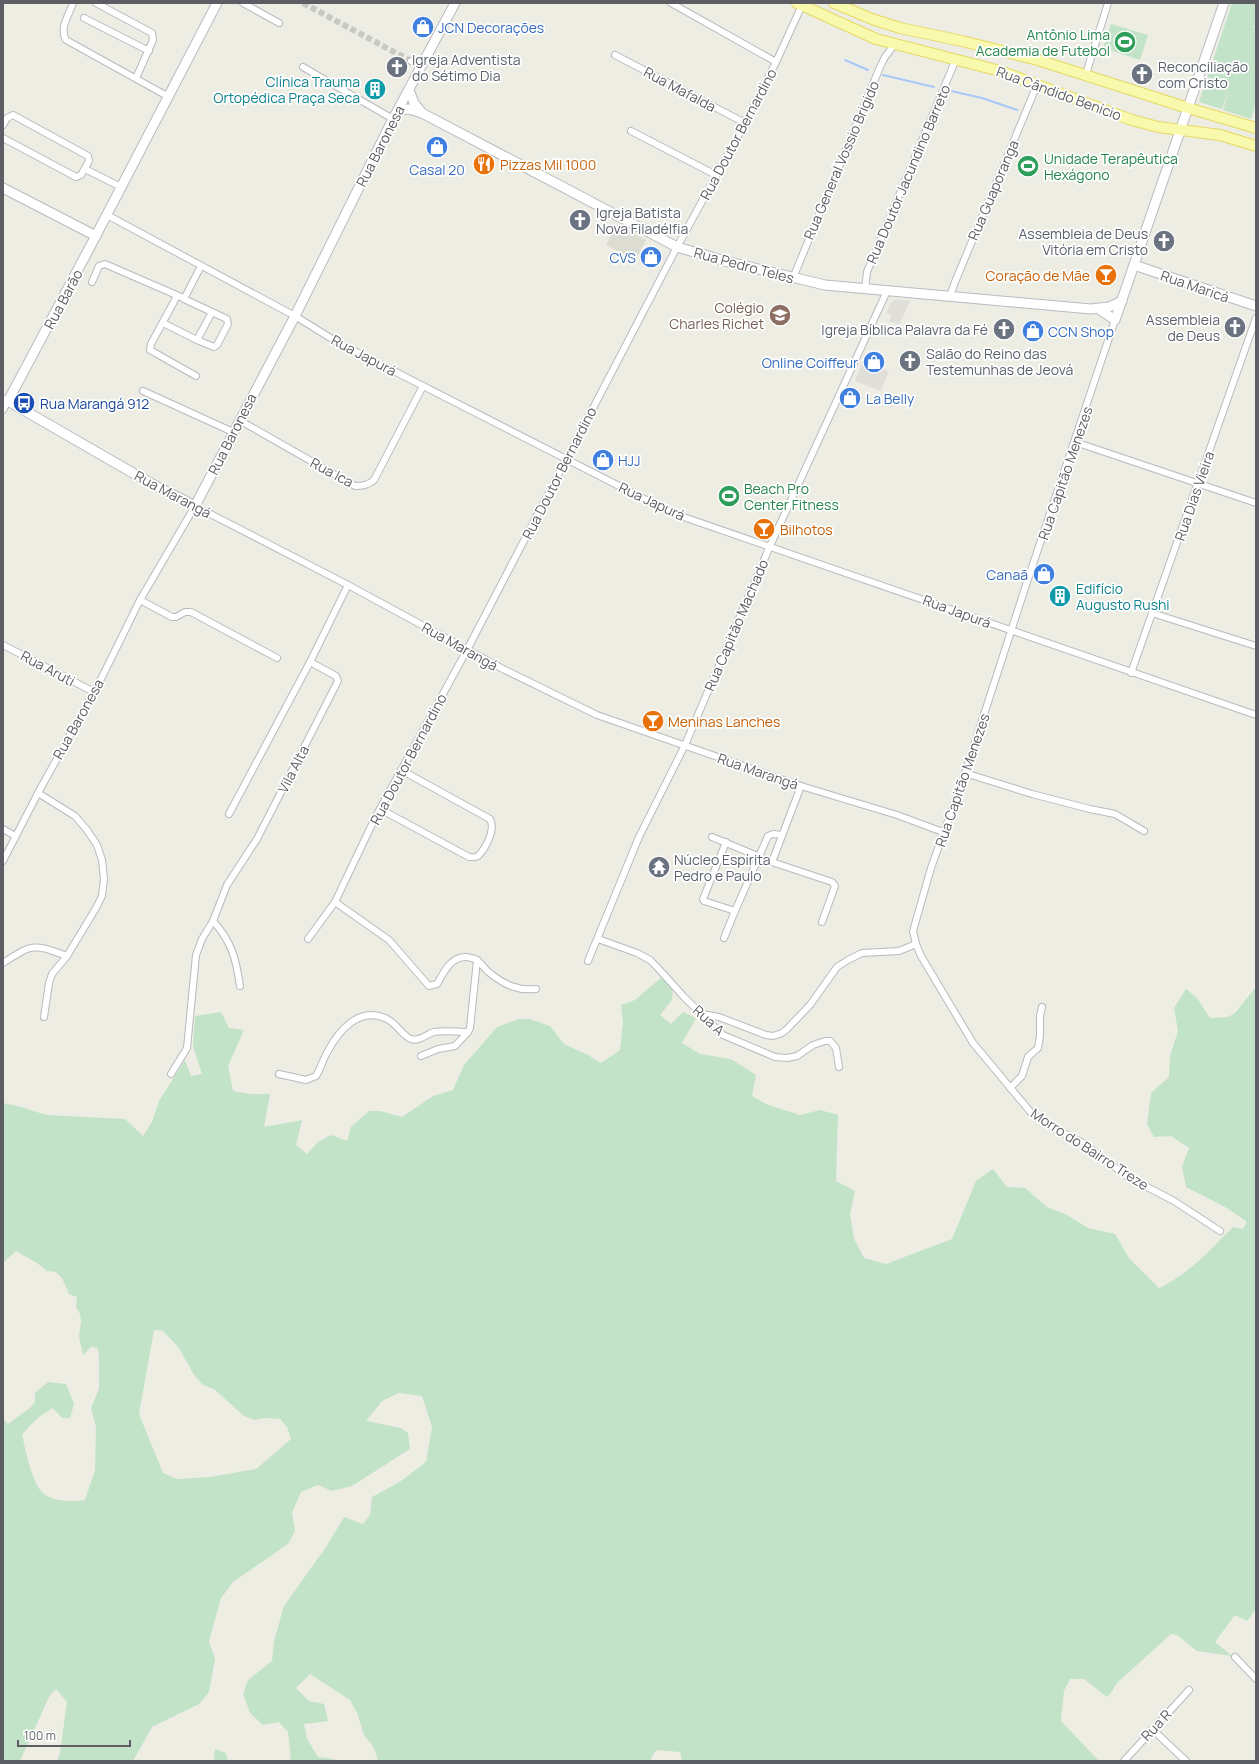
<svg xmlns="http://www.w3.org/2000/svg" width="1259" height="1764" viewBox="0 0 1259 1764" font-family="Manrope,sans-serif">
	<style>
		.industrial { fill: #dfded8 }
		.education { fill: #dddcd2 }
		.green { fill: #c2e3c8; fill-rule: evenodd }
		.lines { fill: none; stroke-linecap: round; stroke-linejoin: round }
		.stream { stroke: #a8c8f9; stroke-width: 2 }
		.street-tunnel { stroke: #c9c9c4; stroke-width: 6; stroke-dasharray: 6 3; stroke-linecap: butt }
		.street-casing { stroke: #b9babf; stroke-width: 8 }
		.secondary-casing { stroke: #b9bbc1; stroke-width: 11 }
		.primary-casing { stroke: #e7d863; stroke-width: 12 }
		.street { stroke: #fff; stroke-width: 6 }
		.secondary { stroke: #fff; stroke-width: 9 }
		.primary { stroke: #f8f9ad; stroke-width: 10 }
		.labels { text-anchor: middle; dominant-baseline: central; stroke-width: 3.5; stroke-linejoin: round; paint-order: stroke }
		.shop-label { font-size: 14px; fill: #366cbe; stroke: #fff; text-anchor: start }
		.leisure-label { font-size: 14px; fill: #27864d; stroke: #fff; text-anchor: start }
		.worship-label { font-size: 14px; fill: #5b616d; stroke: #fff; text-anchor: start }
		.culture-label { font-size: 14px; fill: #0d838f; stroke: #fff; text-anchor: end }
		.street-label { font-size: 14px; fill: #5c5e63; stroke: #fff }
		.food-label { font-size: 14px; fill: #c56008; stroke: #fff; text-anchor: start }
		.education-label { font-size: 14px; fill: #785e54; stroke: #fff; text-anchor: end }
		.transit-label { font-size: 14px; fill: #164399; stroke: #fff; text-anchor: start }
	</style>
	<rect width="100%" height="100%" fill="#edede4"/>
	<g class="industrial">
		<path d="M896 299 910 301 899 325 889 321 891 315 886 313 890 304Z"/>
		<path d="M863 361 889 371 881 391 855 381Z"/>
	</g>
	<path class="education" d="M616 225 646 240 635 260 606 245Z"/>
	<g class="green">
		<path d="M1232 3H1256V27L1250 26 1256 28V104L1251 119 1223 110 1229 90 1222 109 1199 102Z"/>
		<path d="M1111 24 1148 35 1140 60 1103 48Z"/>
		<path d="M662 977 673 987 672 1000 660 1015 671 1024 683 1012 696 1018 682 1043 700 1054 731 1059 756 1075 752 1096 768 1105 800 1115 820 1110 838 1115 836 1181 855 1191 850 1214 854 1239 864 1258 886 1264 952 1239 976 1181 993 1169 1007 1187 1025 1188 1047 1207 1067 1215 1088 1228 1115 1234 1129 1258 1159 1288C1189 1274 1210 1250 1233 1227L1243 1229 1247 1222 1227 1208 1186 1187 1182 1167 1189 1148 1171 1136 1154 1137 1147 1124 1151 1093 1169 1077 1170 1056 1178 1031 1174 1008 1186 989 1197 998 1210 1018 1228 1017 1235 1013 1256 987V1609L1247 1621 1235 1615 1215 1642 1232 1656 1197 1651 1177 1635 1171 1634 1117 1683 1111 1693 1107 1697 1084 1679H1070L1064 1691 1061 1721 1099 1761H682L680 1752 656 1750 650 1761H378L374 1748 364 1735 357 1713 350 1700 310 1674 296 1688 309 1701 324 1704 328 1721 304 1724 307 1739 318 1757 334 1759V1761H291L288 1732 279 1722 263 1725 250 1713 243 1694 248 1680 272 1661 274 1641 284 1606 326 1547 344 1517 363 1524 370 1515 372 1497 401 1481 426 1462 432 1427 422 1396 399 1393 382 1401 366 1421 401 1428 408 1433 410 1449 352 1486 332 1491 318 1485 301 1492 292 1513 295 1531 288 1544 233 1582 221 1598 209 1641 215 1659 209 1692 199 1704 152 1727 133 1761H57L60 1753 67 1702 56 1689 50 1695 20 1761H3V1418L8 1424 30 1408 35 1402V1393L48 1382 66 1384 74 1404 70 1418H62L53 1408C41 1414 31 1424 22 1435 26 1451 31 1478 41 1491 49 1502 74 1502 85 1500L95 1470 96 1427 91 1408 99 1389V1359L98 1349 92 1346 83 1355 79 1336 81 1321 80 1314 76 1307 77 1297 69 1294 62 1278 56 1272 47 1271 37 1263 16 1251 3 1263V1103L22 1107 46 1115 125 1119 143 1136 152 1122 159 1101 185 1060 191 1076 202 1074 193 1046 195 1016 221 1012 229 1028 244 1030 228 1066 233 1091 250 1094H270L264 1127 302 1120 296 1145 307 1154 318 1142 331 1135 347 1141 351 1127 369 1111H380L402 1117 433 1096 453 1090 464 1065 497 1027 519 1019H530L550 1026 564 1044 588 1055 601 1063 620 1050 623 1023 621 1005 635 1000ZM154 1330 163 1331 179 1348 194 1375 203 1385 214 1389 244 1416 254 1420 265 1418 280 1419 287 1427 291 1439 256 1469 210 1477 177 1479 163 1473 139 1414Z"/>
		<path d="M215 1749 226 1753 228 1761H214Z"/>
	</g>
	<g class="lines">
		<g class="stream">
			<path d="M845 60 868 70"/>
			<path d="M883 75 934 87"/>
			<path d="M951 91 982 98 1017 110"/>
		</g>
		<path class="street-tunnel" d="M303 3 411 61"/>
		<g class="street-casing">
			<g id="street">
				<path d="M73 3C69 15 59 28 66 40L169 97"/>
				<path d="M96 3 152 33 153 40 136 78"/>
				<path d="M243 3 279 23"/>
				<path d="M671 3 776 62"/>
				<path d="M84 18 149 51"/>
				<path d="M615 55 745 123"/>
				<path d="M411 61 422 66"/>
				<path d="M303 67 393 119"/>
				<path d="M1086 74 1108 3"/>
				<path d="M3 125 7 118 13 115 88 156 89 161 81 175 76 177 3 138"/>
				<path d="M631 131 716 175"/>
				<path d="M85 169 121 187"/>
				<path d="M107 215 295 316 337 342 672 513 1256 715"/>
				<path d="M201 266 184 299 227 319 228 324 217 345 214 347 197 340 212 312"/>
				<path d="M793 278 880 67 885 57 894 45"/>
				<path d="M92 282 99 266 105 264 181 297"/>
				<path d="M865 289 867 272 956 59"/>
				<path d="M177 296 151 344 150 350 196 376"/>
				<path d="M950 296 955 282 1037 85"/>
				<path d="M1115 320 1027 582 965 773 931 868 913 931 916 944 921 956 973 1043 1033 1115 1055 1129 1083 1143 1128 1177 1174 1201 1220 1231"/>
				<path d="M163 323 197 340"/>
				<path d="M143 391 233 432"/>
				<path d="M3 398 8 401 3 410"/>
				<path d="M239 420 355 486C363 486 368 485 374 480L423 386"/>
				<path d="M1075 442 1256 503"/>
				<path d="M140 600 172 617H176L185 612H191L277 658"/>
				<path d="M1152 613 1256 646"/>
				<path d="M3 645 94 692"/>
				<path d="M1131 673 1256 318"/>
				<path d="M965 773 1032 794 1090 809 1115 814 1144 831"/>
				<path d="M38 793 75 816 87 830 97 845 102 860 104 879 102 896 96 908 67 956 52 974 49 983 44 1017"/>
				<path d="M380 809 469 857C472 857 476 858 478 856 486 848 496 829 490 819L401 770"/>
				<path d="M229 814 310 662 348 585"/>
				<path d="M3 829 15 836"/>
				<path d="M712 837 772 862 832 882 835 886 822 922"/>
				<path d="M726 842 703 899 704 901 735 911"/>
				<path d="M3 861 38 793 101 679 140 600 195 506 348 585 503 669 597 715 801 786 897 815 943 832"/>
				<path d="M772 862 801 786"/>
				<path d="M335 902 389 940 429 986 437 984C444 972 451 956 467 957 470 958 476 958 478 961 483 965 486 971 491 974 505 985 518 991 536 989"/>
				<path d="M213 921C232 942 236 959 240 986"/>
				<path d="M724 938 735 911 768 836 773 834 782 835"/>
				<path d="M308 939 335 902 375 818 467 650 677 247 745 123 776 62 803 3"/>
				<path d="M598 939 637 953 650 960 657 967 684 997 723 1035 775 1057 787 1058 797 1056 813 1045 825 1041H830L836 1048 839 1067"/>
				<path d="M588 961 639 837 685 745 770 546 887 291"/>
				<path d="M3 963C34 943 33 944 67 956"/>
				<path d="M702 1014 719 1017 766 1035 773 1036 782 1033 787 1029 810 1005 837 967 848 960 862 953 899 951 916 944"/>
				<path d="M421 1056 438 1049 455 1046 468 1032"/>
				<path d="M171 1074 187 1048 196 955 202 939 213 921 227 885 257 839 338 681 336 676 310 662"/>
				<path d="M279 1074 306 1080 316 1076C321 1068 323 1059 328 1051 339 1030 359 1007 385 1018 397 1023 402 1036 411 1039 419 1042 427 1034 434 1032 445 1030 457 1032 468 1032L470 1028 477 960"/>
				<path d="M1010 1088 1022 1076 1028 1057 1038 1048 1040 1036V1016L1042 1007"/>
				<path d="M1235 1657 1256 1679"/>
				<path d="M1152 1729 1186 1761"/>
				<path d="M1124 1761 1189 1690"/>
			</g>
		</g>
		<g class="secondary-casing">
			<g id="secondary">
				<path d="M217 3 91 245 8 401 152 484 195 506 295 316 393 119 455 3"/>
				<path d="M409 90 414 103 422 113"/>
				<path d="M398 110 409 109 422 113 677 247 725 261 825 285 1091 309 1109 307 1122 301"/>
				<path d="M3 188 96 236"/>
				<path d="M1134 265 1256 306"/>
				<path d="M1099 309 1115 320 1224 3"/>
			</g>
		</g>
		<g class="primary-casing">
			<g id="primary">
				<path d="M797 3 876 39 1000 71 1132 120 1158 127 1220 135 1256 146"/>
				<path d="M834 3 872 19 900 28 962 41 1038 60 1188 108 1256 128"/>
			</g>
		</g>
		<use href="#street" class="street"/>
		<use href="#secondary" class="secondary"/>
		<use href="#primary" class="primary"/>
	</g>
	<defs>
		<g id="shop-disc" transform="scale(1.15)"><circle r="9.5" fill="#3f7fe0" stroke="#fff"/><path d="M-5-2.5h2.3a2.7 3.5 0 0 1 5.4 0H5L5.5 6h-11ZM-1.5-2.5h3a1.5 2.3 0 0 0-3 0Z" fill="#fff"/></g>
		<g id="stadium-disc" transform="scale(1.15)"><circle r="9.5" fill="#2e9e5b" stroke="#fff"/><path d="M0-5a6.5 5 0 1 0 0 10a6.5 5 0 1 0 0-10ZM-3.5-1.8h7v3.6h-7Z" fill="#fff"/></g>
		<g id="church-disc" transform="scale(1.15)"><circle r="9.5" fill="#6b7280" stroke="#fff"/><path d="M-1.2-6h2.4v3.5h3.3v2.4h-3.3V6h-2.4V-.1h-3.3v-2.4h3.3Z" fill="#fff"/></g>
		<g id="building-disc" transform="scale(1.15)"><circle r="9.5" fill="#0f9aa8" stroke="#fff"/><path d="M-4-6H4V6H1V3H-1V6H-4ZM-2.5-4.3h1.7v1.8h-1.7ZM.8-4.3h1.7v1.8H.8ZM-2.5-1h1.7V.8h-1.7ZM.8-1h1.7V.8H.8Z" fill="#fff"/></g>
		<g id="restaurant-disc" transform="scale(1.15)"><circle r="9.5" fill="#e8710a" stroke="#fff"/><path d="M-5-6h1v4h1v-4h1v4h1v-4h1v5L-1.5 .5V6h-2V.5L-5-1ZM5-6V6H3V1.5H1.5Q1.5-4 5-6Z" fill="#fff"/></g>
		<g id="bar-disc" transform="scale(1.15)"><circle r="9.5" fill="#e8710a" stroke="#fff"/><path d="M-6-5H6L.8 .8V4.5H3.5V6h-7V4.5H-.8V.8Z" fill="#fff"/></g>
		<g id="school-disc" transform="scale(1.15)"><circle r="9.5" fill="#8d6e63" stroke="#fff"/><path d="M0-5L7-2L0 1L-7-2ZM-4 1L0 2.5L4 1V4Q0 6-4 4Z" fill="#fff"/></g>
		<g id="bus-disc" transform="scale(1.15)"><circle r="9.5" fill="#1a4fb4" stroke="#fff"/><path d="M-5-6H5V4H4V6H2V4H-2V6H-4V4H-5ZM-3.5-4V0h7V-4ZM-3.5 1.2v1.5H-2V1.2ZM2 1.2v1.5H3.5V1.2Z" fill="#fff"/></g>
		<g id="temple-disc" transform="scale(1.15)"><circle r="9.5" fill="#6b7280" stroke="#fff"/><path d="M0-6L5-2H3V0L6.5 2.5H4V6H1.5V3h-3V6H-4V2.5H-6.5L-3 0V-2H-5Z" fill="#fff"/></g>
	</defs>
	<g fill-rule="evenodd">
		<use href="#shop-disc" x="423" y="27"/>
		<use href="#stadium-disc" x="1125" y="42"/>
		<use href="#church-disc" x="397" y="67"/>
		<use href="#church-disc" x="1142" y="74"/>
		<use href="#building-disc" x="375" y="89"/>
		<use href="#shop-disc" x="437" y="147"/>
		<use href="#restaurant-disc" x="484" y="164"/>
		<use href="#stadium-disc" x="1028" y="166"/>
		<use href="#church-disc" x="580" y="220"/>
		<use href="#church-disc" x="1164" y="241"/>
		<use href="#shop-disc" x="651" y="257"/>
		<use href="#bar-disc" x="1106" y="275"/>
		<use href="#school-disc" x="780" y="315"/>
		<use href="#church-disc" x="1235" y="327"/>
		<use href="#church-disc" x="1004" y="329"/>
		<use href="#shop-disc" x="1033" y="331"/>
		<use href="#church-disc" x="910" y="361"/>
		<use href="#shop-disc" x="874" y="362"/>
		<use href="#shop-disc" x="850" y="398"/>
		<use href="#bus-disc" x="24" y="403"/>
		<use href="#shop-disc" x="603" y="460"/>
		<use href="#stadium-disc" x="729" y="496"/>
		<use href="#bar-disc" x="764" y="529"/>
		<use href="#shop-disc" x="1044" y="574"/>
		<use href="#building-disc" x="1060" y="596"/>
		<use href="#bar-disc" x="653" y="721"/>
		<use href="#temple-disc" x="659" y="867"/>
	</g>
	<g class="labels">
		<g class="shop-label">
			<text x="438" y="27">JCN Decorações</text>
			<text x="437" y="169" text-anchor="middle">Casal 20</text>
			<text x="636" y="257" text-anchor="end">CVS</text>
			<text x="1048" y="331">CCN Shop</text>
			<text x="858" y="362" text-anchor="end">Online Coiffeur</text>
			<text x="866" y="398">La Belly</text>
			<text x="618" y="460">HJJ</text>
			<text x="1028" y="574" text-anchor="end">Canaã</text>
		</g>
		<g class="leisure-label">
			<text x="1110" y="34" text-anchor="end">Antônio Lima<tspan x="1110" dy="16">Academia de Futebol</tspan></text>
			<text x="1044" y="158">Unidade Terapêutica<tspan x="1044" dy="16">Hexágono</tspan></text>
			<text x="744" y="488">Beach Pro<tspan x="744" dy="16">Center Fitness</tspan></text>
		</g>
		<g class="worship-label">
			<text x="412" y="59">Igreja Adventista<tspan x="412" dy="16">do Sétimo Dia</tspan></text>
			<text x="1158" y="66">Reconciliação<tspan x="1158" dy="16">com Cristo</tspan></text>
			<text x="596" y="212">Igreja Batista<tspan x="596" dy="16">Nova Filadélfia</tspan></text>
			<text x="1148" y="233" text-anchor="end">Assembleia de Deus<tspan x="1148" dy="16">Vitória em Cristo</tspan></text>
			<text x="1220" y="319" text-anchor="end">Assembleia<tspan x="1220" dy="16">de Deus</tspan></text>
			<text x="988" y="329" text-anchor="end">Igreja Bíblica Palavra da Fé</text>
			<text x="926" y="353">Salão do Reino das<tspan x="926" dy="16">Testemunhas de Jeová</tspan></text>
			<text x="674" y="859">Núcleo Espírita<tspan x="674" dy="16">Pedro e Paulo</tspan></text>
		</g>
		<g class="culture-label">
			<text x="360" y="81">Clínica Trauma<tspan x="360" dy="16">Ortopédica Praça Seca</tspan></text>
			<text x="1076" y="588" text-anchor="start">Edifício<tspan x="1076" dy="16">Augusto Rushi</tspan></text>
		</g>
		<g class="street-label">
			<text transform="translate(680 89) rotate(28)">Rua Mafalda</text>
			<text transform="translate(1059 93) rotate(20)">Rua Cândido Benício</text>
			<text transform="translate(738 134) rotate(-62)">Rua Doutor Bernardino</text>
			<text transform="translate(380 146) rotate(-63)">Rua Baronesa</text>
			<text transform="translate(841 160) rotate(-67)">Rua General Vossio Brigido</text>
			<text transform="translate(908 174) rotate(-67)">Rua Doutor Jacundino Barreto</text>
			<text transform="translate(993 190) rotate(-67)">Rua Guaporanga</text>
			<text transform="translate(744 265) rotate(15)">Rua Pedro Teles</text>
			<text transform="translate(1195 286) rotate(19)">Rua Maricá</text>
			<text transform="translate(63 299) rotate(-62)">Rua Barão</text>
			<text transform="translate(364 355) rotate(28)">Rua Japurá</text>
			<text transform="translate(232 434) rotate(-63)">Rua Baronesa</text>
			<text transform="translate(332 472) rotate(28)">Rua Ica</text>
			<text transform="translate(559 473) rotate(-63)">Rua Doutor Bernardino</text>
			<text transform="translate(1065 473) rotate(-71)">Rua Capitão Menezes</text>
			<text transform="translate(173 494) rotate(28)">Rua Marangá</text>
			<text transform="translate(1194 496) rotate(-71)">Rua Dias Vieira</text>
			<text transform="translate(652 501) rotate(25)">Rua Japurá</text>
			<text transform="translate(957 611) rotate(20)">Rua Japurá</text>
			<text transform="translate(736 625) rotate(-67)">Rua Capitão Machado</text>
			<text transform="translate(460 646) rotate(29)">Rua Marangá</text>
			<text transform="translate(48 668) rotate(28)">Rua Aruti</text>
			<text transform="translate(78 719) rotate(-61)">Rua Baronesa</text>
			<text transform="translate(408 759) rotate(-62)">Rua Doutor Bernardino</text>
			<text transform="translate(293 769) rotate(-63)">Vila Alta</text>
			<text transform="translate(758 771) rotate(19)">Rua Marangá</text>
			<text transform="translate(962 780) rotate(-71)">Rua Capitão Menezes</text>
			<text transform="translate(709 1020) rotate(42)">Rua A</text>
			<text transform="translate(1090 1149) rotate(33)">Morro do Bairro Treze</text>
			<text transform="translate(1156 1725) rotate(-47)">Rua R</text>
		</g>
		<g class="food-label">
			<text x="500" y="164">Pizzas Mil 1000</text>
			<text x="1090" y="275" text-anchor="end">Coração de Mãe</text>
			<text x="780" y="529">Bilhotos</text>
			<text x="668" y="721">Meninas Lanches</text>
		</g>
		<g class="education-label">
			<text x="764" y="307">Colégio<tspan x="764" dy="16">Charles Richet</tspan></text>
		</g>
		<g class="transit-label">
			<text x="40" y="403">Rua Marangá 912</text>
		</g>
	</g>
	<rect width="1259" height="1764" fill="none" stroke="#5c5e63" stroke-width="8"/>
	<path d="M18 1740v6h112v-6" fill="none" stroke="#5c5e63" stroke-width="2"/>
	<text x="24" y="1740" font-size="12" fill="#5c5e63" stroke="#ffffff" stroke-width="3" paint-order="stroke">100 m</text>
</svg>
